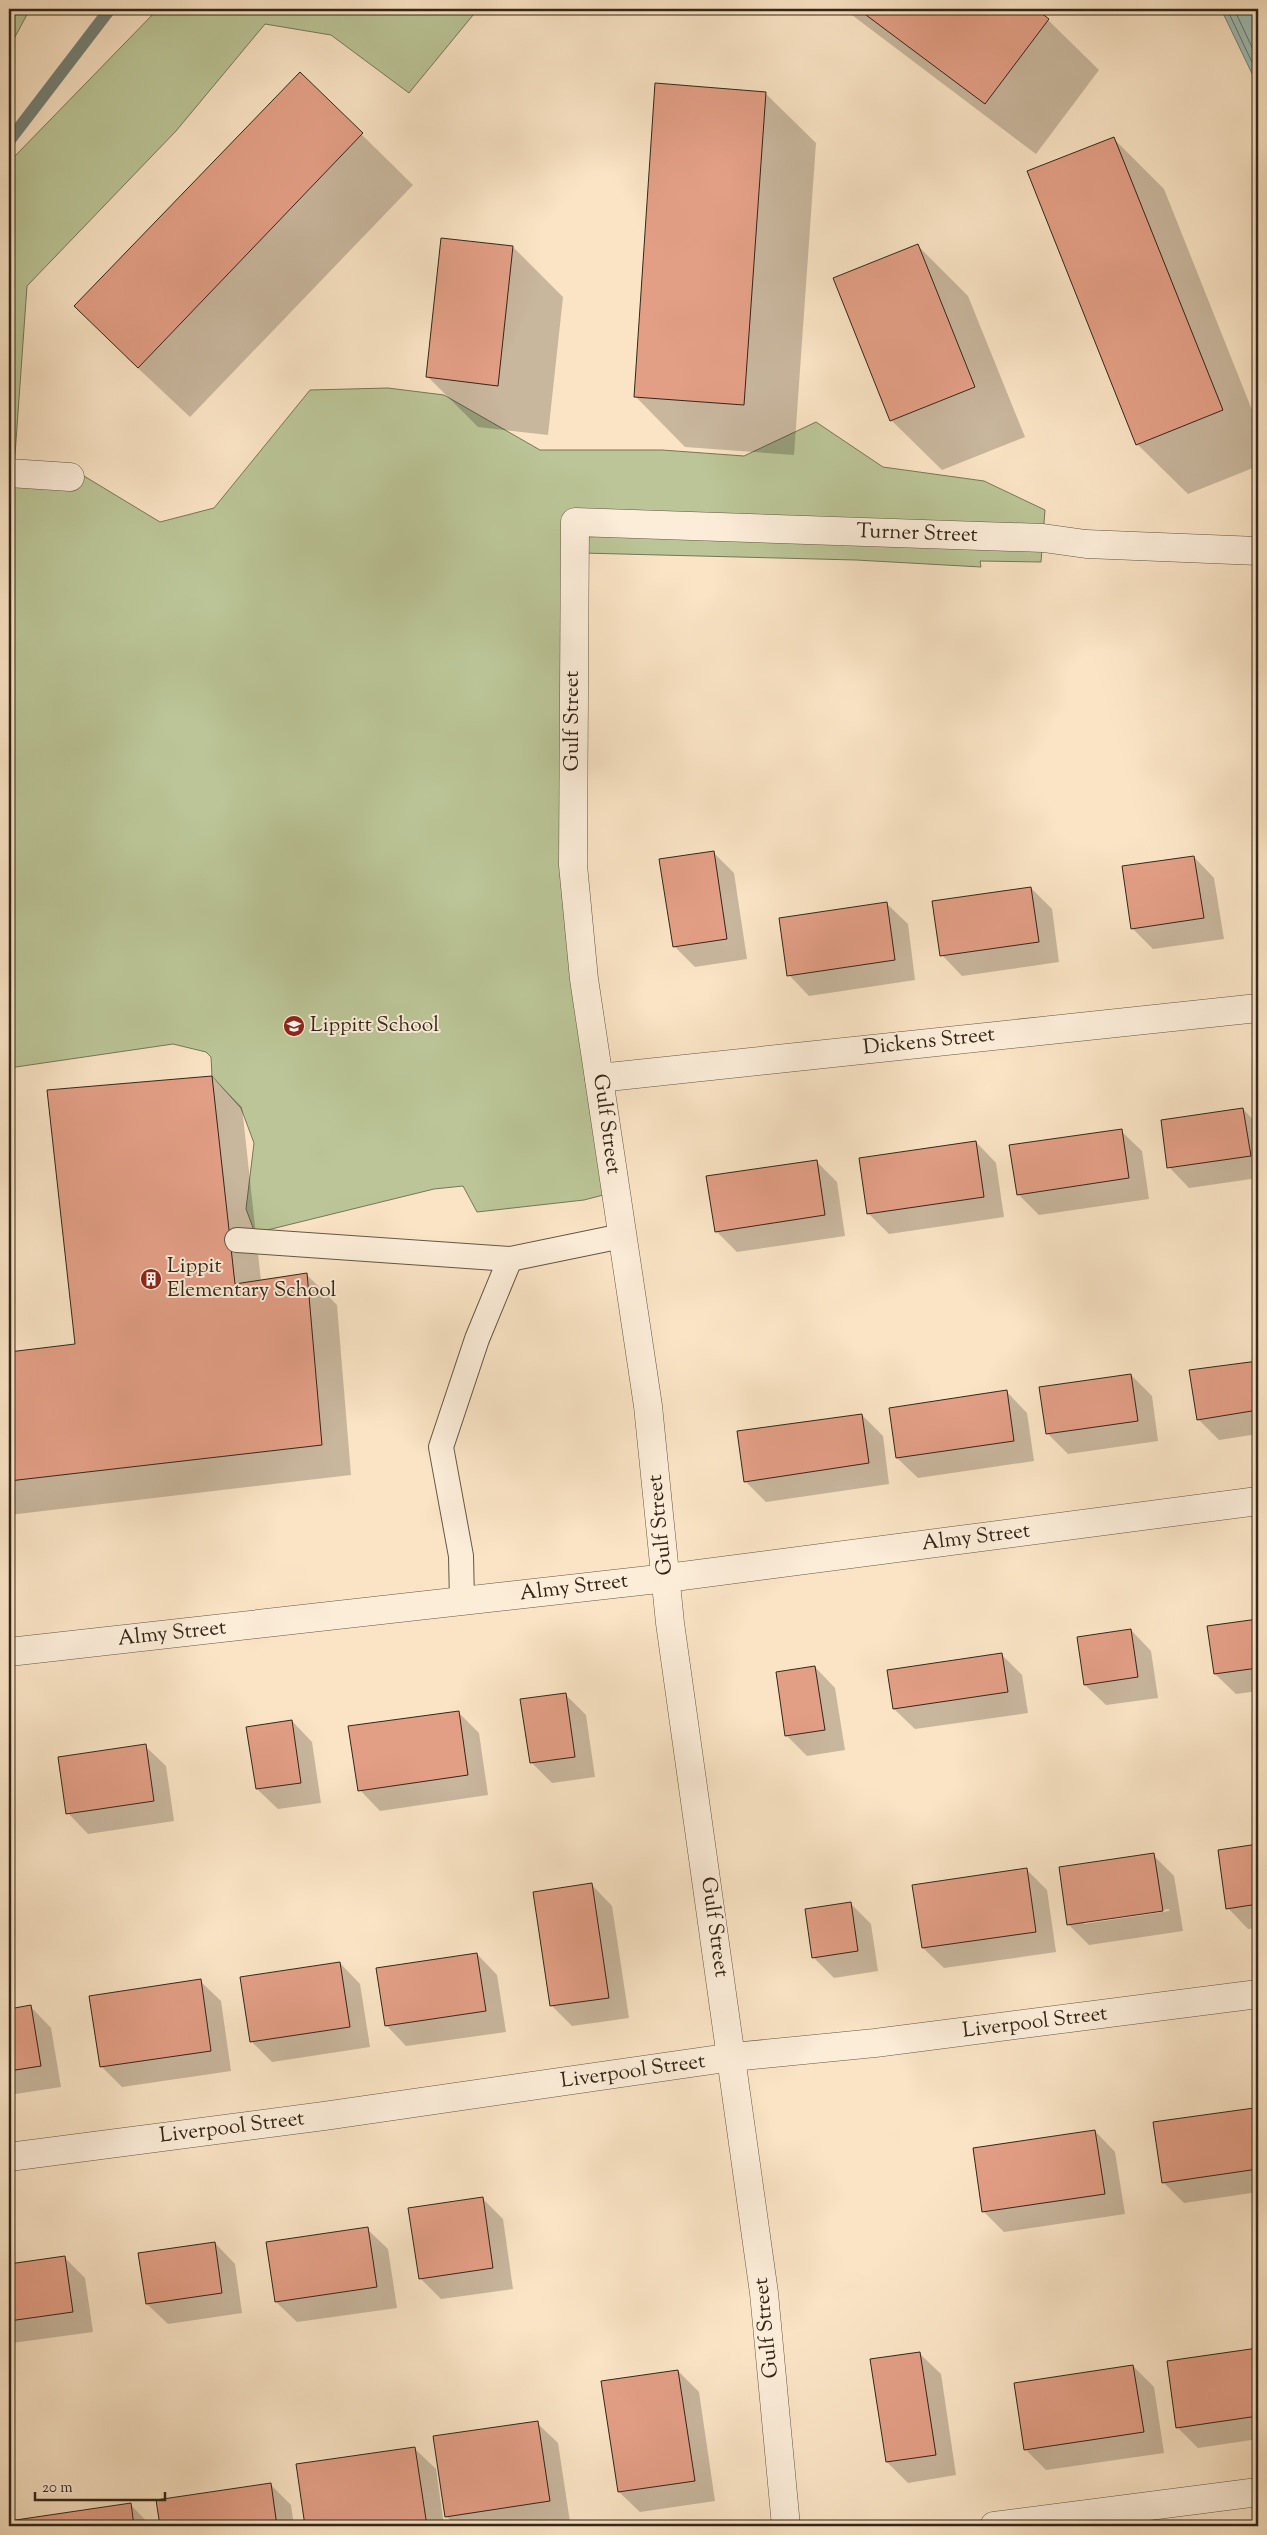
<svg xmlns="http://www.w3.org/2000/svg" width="1267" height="2535" viewBox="0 0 1267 2535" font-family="'Sorts Mill Goudy',serif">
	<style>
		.green { fill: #bbc597; stroke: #777658 }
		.water { fill: #9ebeb6; stroke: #738177 }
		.shadow { fill: #0003; fill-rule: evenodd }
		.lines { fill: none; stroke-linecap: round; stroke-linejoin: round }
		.shore { stroke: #687267; stroke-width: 1 }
		.stream { stroke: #738177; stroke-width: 12 }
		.building { fill: #e39f86; stroke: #332618 }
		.lane-casing { stroke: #655643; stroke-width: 26 }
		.street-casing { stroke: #655643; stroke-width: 29 }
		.lane { stroke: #fcedd9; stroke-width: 24 }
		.street { stroke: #fcedd9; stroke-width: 28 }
		.labels { text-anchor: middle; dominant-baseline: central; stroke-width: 4; stroke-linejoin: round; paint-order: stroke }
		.street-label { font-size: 21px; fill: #332618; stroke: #fcedd9 }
		.poi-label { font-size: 21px; fill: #332618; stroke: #fcedd9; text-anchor: start }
	</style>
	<rect width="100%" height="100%" fill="#fae4c5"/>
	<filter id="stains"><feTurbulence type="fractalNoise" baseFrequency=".004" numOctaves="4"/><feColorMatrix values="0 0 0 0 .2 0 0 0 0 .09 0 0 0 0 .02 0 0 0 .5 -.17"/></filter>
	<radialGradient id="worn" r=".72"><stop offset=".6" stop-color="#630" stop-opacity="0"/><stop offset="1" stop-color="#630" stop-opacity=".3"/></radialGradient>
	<g class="green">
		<path d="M9 9H30L9 48Z"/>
		<path d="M158 9H478L409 93 331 35 265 24 176 131 27 286 14 469 79 473 160 522 214 508 310 390 388 388 444 395 540 450H662L744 456 816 422 883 467 984 481 1045 510 1041 562 980 561 981 567 856 560 582 553 569 859 607 1194 584 1200 477 1212 463 1186 434 1189 255 1233 246 1209 254 1143 241 1108 212 1076 211 1057 206 1052 173 1044 9 1068V159L15 156Z"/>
	</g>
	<path class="water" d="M1221 9H1258V86Z"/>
	<g class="shadow">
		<path d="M844 9H1034L1048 20 1099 70 1036 154Z"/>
		<path d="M300 74 413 185 190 417 126 357Z"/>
		<path d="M765 93 816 143 794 455 685 447 635 396Z"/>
		<path d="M1114 139 1164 189 1258 425V466L1188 494 1137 444Z"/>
		<path d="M917 245 968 296 1025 437 942 470 891 420Z"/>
		<path d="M513 247 563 297 548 435 478 427 428 377Z"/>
		<path d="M713 852 734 873 747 959 695 967 674 946Z"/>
		<path d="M1194 857 1214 878 1224 939 1153 949 1132 928Z"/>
		<path d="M1031 888 1052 909 1059 962 962 976 942 955Z"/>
		<path d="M887 904 908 924 915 980 809 996 789 975Z"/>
		<path d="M212 1077 242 1107 261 1281 307 1275 337 1305 351 1475 9 1515V1353L77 1345Z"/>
		<path d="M1243 1109 1258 1125V1178L1189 1188 1169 1167Z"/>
		<path d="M1121 1131 1142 1151 1149 1199 1039 1215 1018 1194Z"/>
		<path d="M976 1142 996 1163 1004 1217 889 1234 868 1213Z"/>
		<path d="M816 1161 837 1182 845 1236 737 1252 716 1231Z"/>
		<path d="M1258 1362V1434L1219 1440 1198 1419 1191 1371Z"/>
		<path d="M1131 1375 1152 1396 1158 1441 1068 1454 1047 1433Z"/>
		<path d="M1007 1392 1027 1413 1034 1461 918 1478 897 1458Z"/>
		<path d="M862 1415 883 1436 889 1484 766 1502 745 1481Z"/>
		<path d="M1258 1620V1691L1236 1694 1215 1674 1208 1627Z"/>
		<path d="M1131 1630 1151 1651 1158 1698 1106 1705 1085 1685Z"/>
		<path d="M1001 1654 1022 1675 1028 1713 915 1729 894 1709Z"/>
		<path d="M815 1667 835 1688 845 1750 807 1756 786 1735Z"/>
		<path d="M565 1694 586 1715 595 1777 552 1783 531 1762Z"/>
		<path d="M458 1712 479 1733 488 1795 380 1811 360 1790Z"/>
		<path d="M292 1721 312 1742 321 1803 278 1809 257 1789Z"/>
		<path d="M145 1746 166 1766 174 1821 88 1834 68 1813Z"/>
		<path d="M1258 1845V1928L1248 1929 1228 1908 1219 1851Z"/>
		<path d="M1153 1855 1174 1876 1183 1931 1089 1945 1069 1925ZM1169 1909V1911L1084 1924V1921Z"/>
		<path d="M1026 1869 1047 1890 1056 1952 944 1968 923 1948Z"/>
		<path d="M592 1885 612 1906 629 2018 572 2026 552 2006Z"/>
		<path d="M851 1904 871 1924 878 1971 834 1978 813 1957Z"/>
		<path d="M477 1954 497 1975 506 2032 406 2046 386 2025Z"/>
		<path d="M340 1963 360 1984 370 2047 272 2062 251 2041Z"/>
		<path d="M200 1981 221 2001 231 2071 122 2087 101 2066Z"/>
		<path d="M31 2007 51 2028 61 2087 9 2095V2010Z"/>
		<path d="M1254 2109 1258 2113V2192L1184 2203 1163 2182Z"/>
		<path d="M1095 2131 1115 2152 1125 2214 1004 2232 983 2211Z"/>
		<path d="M482 2198 503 2219 513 2289 441 2299 420 2278Z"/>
		<path d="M367 2229 388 2249 397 2308 297 2322 276 2302Z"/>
		<path d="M215 2243 235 2264 242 2313 168 2324 147 2304Z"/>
		<path d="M64 2257 85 2278 93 2332 12 2343 9 2340V2265Z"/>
		<path d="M1258 2349V2439L1198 2448 1177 2427 1168 2363Z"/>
		<path d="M920 2354 941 2374 956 2475 908 2483 887 2462Z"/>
		<path d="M1133 2366 1154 2387 1164 2453 1046 2470 1025 2449Z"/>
		<path d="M678 2371 699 2392 715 2501 640 2512 619 2492Z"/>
		<path d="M537 2423 558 2443 570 2522 539 2526H456L446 2516Z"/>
		<path d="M415 2449 436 2469 444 2526H307L297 2466Z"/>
		<path d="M270 2484 291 2505 294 2526H162L158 2501Z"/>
		<path d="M130 2504 151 2526H9V2522Z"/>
	</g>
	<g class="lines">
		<g class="shore">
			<path d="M1227 9 1258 75"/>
			<path d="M1234 9 1258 60"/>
		</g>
		<path class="stream" d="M9 141 110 9"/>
	</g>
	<g class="building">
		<path d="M858 9H1036L1049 19 985 104Z"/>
		<path d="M300 72 363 133 138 368 74 306Z"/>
		<path d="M655 83 766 92 744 405 634 397Z"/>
		<path d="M1114 137 1223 410 1136 445 1027 171Z"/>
		<path d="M441 238 513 246 498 386 426 377Z"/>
		<path d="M918 244 975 387 890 421 833 278Z"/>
		<path d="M714 851 727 939 673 947 659 859Z"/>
		<path d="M1194 856 1204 918 1131 929 1122 866Z"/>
		<path d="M1031 887 1039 942 940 956 932 901Z"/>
		<path d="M887 902 895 960 787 976 779 918Z"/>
		<path d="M212 1076 235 1284 307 1273 322 1445 9 1481V1352L75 1344 47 1090Z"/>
		<path d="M1243 1108 1251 1156 1167 1168 1161 1120Z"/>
		<path d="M1122 1129 1129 1178 1017 1195 1009 1145Z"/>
		<path d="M976 1141 984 1197 867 1214 859 1158Z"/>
		<path d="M817 1160 825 1215 715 1232 706 1176Z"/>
		<path d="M1258 1361V1410L1197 1420 1189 1370Z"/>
		<path d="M1131 1374 1138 1421 1046 1434 1039 1387Z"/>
		<path d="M1007 1390 1014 1441 896 1458 889 1408Z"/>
		<path d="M862 1414 869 1463 744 1482 737 1431Z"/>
		<path d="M1258 1619V1668L1214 1674 1207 1626Z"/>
		<path d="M1131 1629 1138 1677 1084 1685 1077 1637Z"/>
		<path d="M1002 1653 1008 1692 893 1709 887 1670Z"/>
		<path d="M815 1666 825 1730 785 1736 776 1672Z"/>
		<path d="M566 1693 575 1757 530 1763 520 1699Z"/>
		<path d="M459 1711 468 1775 358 1791 348 1726Z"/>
		<path d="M292 1720 301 1783 256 1789 246 1727Z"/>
		<path d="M146 1744 154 1801 66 1814 58 1757Z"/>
		<path d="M1258 1844V1904L1226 1909 1218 1850Z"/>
		<path d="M1154 1853 1163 1911 1067 1925 1059 1867Z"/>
		<path d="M1027 1868 1036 1932 922 1948 912 1885Z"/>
		<path d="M592 1883 609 1998 550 2006 533 1892Z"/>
		<path d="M851 1902 858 1951 812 1958 805 1909Z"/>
		<path d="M477 1953 486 2011 385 2026 376 1968Z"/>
		<path d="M340 1962 350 2027 250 2042 240 1977Z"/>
		<path d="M201 1979 211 2051 100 2067 89 1996Z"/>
		<path d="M31 2005 41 2066 9 2071V2009Z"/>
		<path d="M1254 2108 1258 2134V2169L1162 2183 1153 2122Z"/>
		<path d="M1095 2130 1105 2194 982 2212 973 2148Z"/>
		<path d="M483 2197 493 2268 419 2279 408 2208Z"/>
		<path d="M368 2227 377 2287 275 2302 266 2242Z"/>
		<path d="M215 2242 222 2293 146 2304 138 2253Z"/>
		<path d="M65 2256 73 2312 9 2321V2264Z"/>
		<path d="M1258 2348V2416L1176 2428 1167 2361Z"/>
		<path d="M920 2352 936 2455 886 2462 870 2359Z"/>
		<path d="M1133 2365 1144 2432 1024 2450 1014 2383Z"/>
		<path d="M678 2370 695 2481 618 2492 601 2381Z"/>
		<path d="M538 2421 550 2501 445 2517 433 2436Z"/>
		<path d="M415 2447 427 2526H305L296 2464Z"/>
		<path d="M271 2483 277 2526H160L156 2500Z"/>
		<path d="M131 2503 134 2526H9V2521Z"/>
	</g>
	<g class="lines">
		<g class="lane-casing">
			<g id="lane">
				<path d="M237 1240 510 1259 622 1236"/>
				<path d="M462 1601 461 1556 441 1447 477 1339 510 1259"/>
			</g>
		</g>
		<g class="street-casing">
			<g id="street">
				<path d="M9 473 70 477"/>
				<path d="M599 1078 1258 1008"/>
				<path d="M9 1652 667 1578 1258 1501"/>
				<path d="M9 2157 324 2116 733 2057 875 2043 1258 1994"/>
				<path d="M786 2526 764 2293 670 1623 648 1406 584 979 573 865 575 522 1043 538 1086 544 1258 551"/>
				<path d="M994 2526 1258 2492"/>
			</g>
		</g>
		<use href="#lane" class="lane"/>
		<use href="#street" class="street"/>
	</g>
	<defs>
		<g id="school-disc" transform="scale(1.125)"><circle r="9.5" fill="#8f2418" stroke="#fcedd9"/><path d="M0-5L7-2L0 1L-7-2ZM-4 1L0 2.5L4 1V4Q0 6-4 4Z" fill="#fff"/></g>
		<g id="building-disc" transform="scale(1.125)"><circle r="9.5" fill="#8f2418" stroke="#fcedd9"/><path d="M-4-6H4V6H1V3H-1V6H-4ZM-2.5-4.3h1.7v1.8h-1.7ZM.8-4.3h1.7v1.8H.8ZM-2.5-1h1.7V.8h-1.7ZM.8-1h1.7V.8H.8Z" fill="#fff"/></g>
	</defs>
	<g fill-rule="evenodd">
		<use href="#school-disc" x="294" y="1026"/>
		<use href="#building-disc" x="151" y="1279"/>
	</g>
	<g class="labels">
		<g class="street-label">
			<text transform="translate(917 534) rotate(2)">Turner Street</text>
			<text transform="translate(573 721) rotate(-90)">Gulf Street</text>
			<text transform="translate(929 1042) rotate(-6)">Dickens Street</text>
			<text transform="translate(606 1124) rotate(82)">Gulf Street</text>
			<text transform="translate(661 1525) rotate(-96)">Gulf Street</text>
			<text transform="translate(976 1538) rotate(-7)">Almy Street</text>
			<text transform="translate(574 1588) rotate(-7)">Almy Street</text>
			<text transform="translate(172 1634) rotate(-6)">Almy Street</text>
			<text transform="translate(714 1927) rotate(82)">Gulf Street</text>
			<text transform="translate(1035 2023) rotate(-7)">Liverpool Street</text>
			<text transform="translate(633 2072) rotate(-8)">Liverpool Street</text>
			<text transform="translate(232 2128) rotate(-7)">Liverpool Street</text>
			<text transform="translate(767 2328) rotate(-96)">Gulf Street</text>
		</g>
		<g class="poi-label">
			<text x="310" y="1026">Lippitt School</text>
			<text x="167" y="1267">Lippit<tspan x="167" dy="24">Elementary School</tspan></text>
		</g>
	</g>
	<rect width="1267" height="2535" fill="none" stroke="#fae4c5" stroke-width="30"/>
	<rect x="10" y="10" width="1247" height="2515" fill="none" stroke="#332618" stroke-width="2.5"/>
	<rect x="15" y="15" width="1237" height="2505" fill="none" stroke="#332618"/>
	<path d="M35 2492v8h130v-8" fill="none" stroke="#332618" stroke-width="2.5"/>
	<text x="42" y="2492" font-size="15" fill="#332618" stroke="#fcedd9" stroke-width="4" paint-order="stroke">20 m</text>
	<rect width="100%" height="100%" filter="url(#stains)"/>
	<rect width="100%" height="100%" fill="url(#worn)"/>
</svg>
